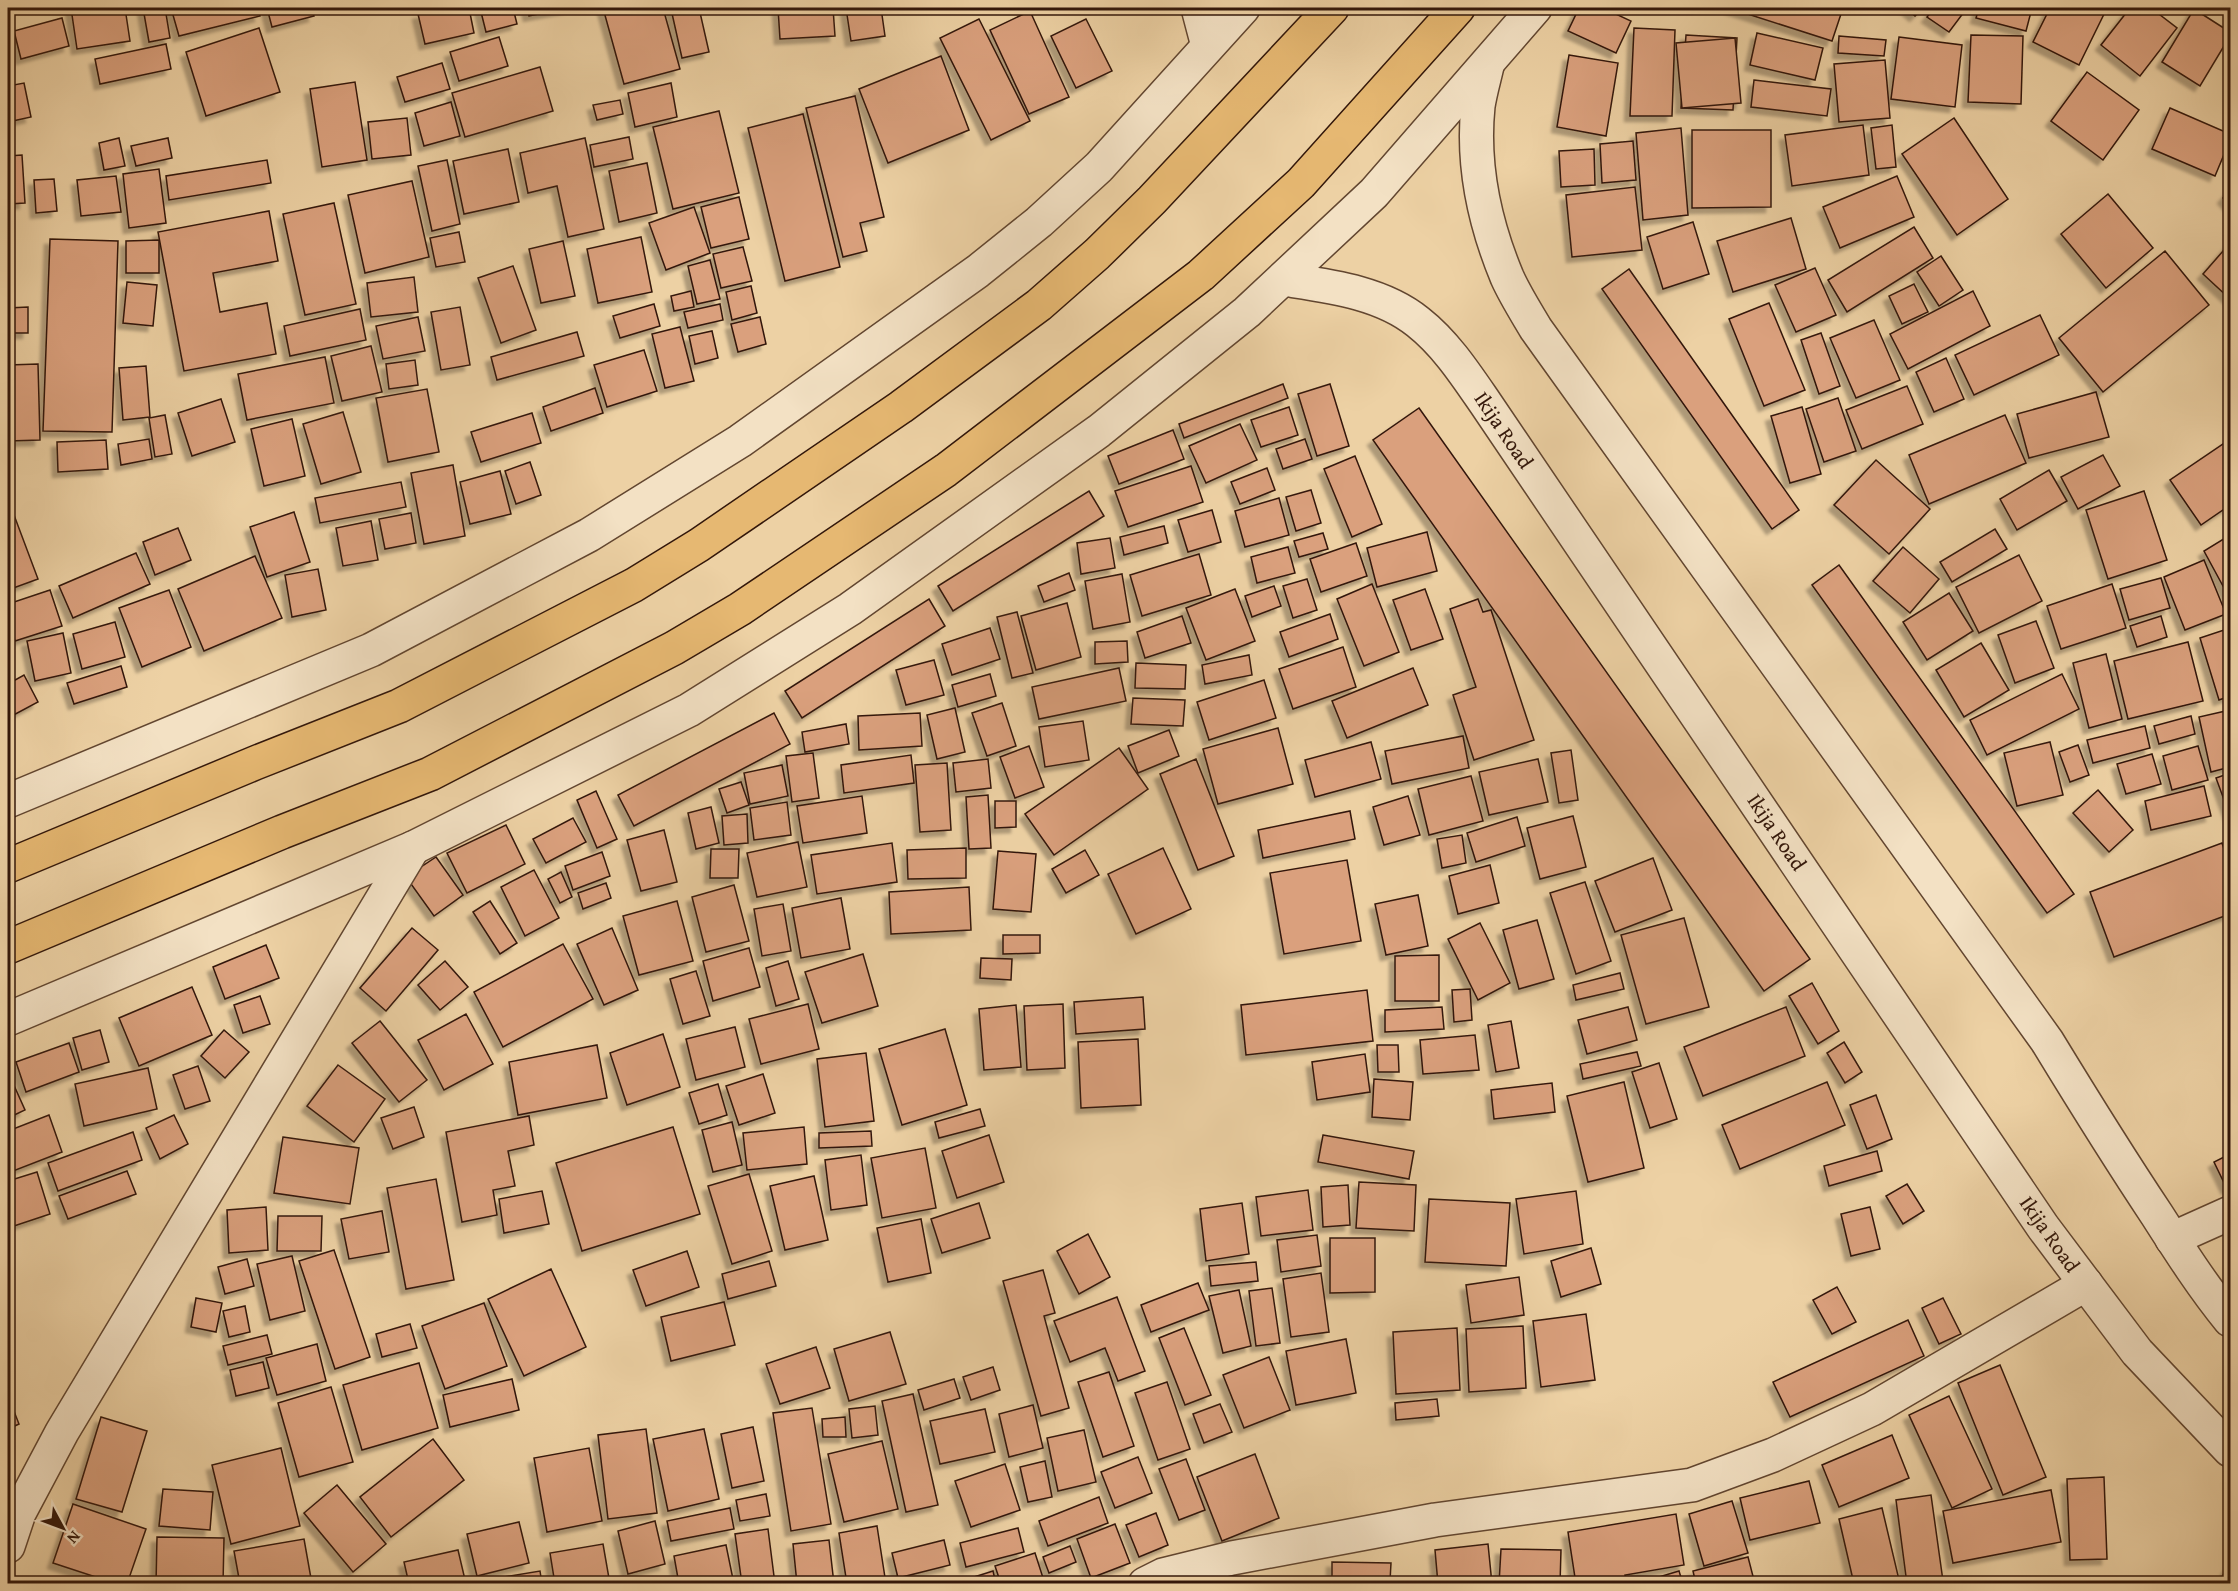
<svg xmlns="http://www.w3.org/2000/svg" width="2238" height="1591" viewBox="0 0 2238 1591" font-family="'Gentium Book Plus',serif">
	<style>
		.building { fill: #daa07d; stroke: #33170a; stroke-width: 1.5; filter: url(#shadow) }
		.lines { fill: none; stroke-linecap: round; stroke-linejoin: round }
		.minor-casing { stroke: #624630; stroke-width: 36 }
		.tertiary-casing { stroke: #624630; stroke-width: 36 }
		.trunk-casing { stroke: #33170a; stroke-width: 36 }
		.minor { stroke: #f3e1c4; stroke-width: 33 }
		.tertiary { stroke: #f3e1c4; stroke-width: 33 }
		.trunk { stroke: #e6b872; stroke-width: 33 }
		.labels { text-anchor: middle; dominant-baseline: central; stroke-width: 5; stroke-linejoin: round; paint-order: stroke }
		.street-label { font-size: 21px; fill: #33170a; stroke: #f3e1c4 }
	</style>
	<defs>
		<filter id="shadow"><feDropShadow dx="-5.5" dy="5.5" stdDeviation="1.5" flood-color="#0004"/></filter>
	</defs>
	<rect width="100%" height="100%" fill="#edd1a4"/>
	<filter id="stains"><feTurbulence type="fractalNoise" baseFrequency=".00333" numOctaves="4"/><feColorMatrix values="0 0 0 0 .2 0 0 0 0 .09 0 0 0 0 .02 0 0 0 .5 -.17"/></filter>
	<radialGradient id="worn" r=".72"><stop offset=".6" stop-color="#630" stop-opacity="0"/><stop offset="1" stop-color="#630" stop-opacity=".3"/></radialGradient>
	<g class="building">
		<path d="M71 8H125L130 41 77 49Z"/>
		<path d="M143 8H165L170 38 149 42Z"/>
		<path d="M171 8H258L260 16 179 36Z"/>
		<path d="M267 8H311L314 16 272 27Z"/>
		<path d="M446 8H469L474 33 425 44 418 14Z"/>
		<path d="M480 8H513L517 24 486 32Z"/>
		<path d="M527 8H570L529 16Z"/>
		<path d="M603 8H663L680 69 624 84Z"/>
		<path d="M676 8H699L709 52 682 58 671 9Z"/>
		<path d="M778 8H833L835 36 780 39Z"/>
		<path d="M846 8H881L885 36 851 41Z"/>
		<path d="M1579 8H1603L1631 21 1616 53 1568 31Z"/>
		<path d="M1729 8H1843L1832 41Z"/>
		<path d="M1906 8H1923L1915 16Z"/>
		<path d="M1934 8H1967L1949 32 1927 17Z"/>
		<path d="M1979 8H2032L2026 31 1976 18Z"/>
		<path d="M2050 8H2107L2079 65 2033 42Z"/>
		<path d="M2130 8H2151L2177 28 2140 76 2101 45Z"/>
		<path d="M2194 9 2230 32V36L2200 86 2162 62Z"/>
		<path d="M1030 11 1069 97 1029 114 990 30Z"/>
		<path d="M62 18 69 46 21 59 14 31Z"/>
		<path d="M979 19 1030 121 991 140 940 38Z"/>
		<path d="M1086 19 1112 71 1076 88 1051 36Z"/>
		<path d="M259 28 280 92 206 116 186 52Z"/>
		<path d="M1634 28 1675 30 1672 116H1630Z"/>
		<path d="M1757 33 1823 48 1815 80 1750 65Z"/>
		<path d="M1686 35 1737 38 1733 110 1681 108Z"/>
		<path d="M1971 35 2023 36 2021 104 1968 102Z"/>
		<path d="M1839 36 1886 40 1884 56 1838 53Z"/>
		<path d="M499 37 508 66 459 81 450 52Z"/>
		<path d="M1899 37 1962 45 1955 107 1891 99Z"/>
		<path d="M1735 38 1741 103 1682 108 1676 43Z"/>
		<path d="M166 44 171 69 100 84 95 59Z"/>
		<path d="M1569 55 1618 63 1606 136 1557 127Z"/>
		<path d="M941 56 969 130 888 163 859 89Z"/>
		<path d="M1885 60 1890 118 1839 122 1834 64Z"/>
		<path d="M442 63 450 89 405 102 397 77Z"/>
		<path d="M540 67 553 111 465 137 452 93Z"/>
		<path d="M2087 72 2139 110 2103 160 2051 121Z"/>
		<path d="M1754 80 1831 89 1827 116 1751 107Z"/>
		<path d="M355 82 367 160 322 167 310 89Z"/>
		<path d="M24 83 31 117 8 122V86Z"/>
		<path d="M671 83 677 117 635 127 628 93Z"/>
		<path d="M855 96 884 217 860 223 867 251 843 257 806 108Z"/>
		<path d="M620 100 623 114 597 120 593 105Z"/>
		<path d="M451 102 460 136 424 146 415 113Z"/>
		<path d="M2170 108 2230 134V140L2215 176 2152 149Z"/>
		<path d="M719 111 739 193 673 209 653 127Z"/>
		<path d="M803 114 840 267 785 281 748 128Z"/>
		<path d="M407 118 411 155 372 159 368 122Z"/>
		<path d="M1954 118 2008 199 1957 235 1902 154Z"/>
		<path d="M1863 125 1869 175 1792 186 1785 135Z"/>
		<path d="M1892 125 1896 167 1876 169 1871 128Z"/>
		<path d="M1681 128 1688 215 1643 220 1636 133Z"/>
		<path d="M1692 130H1771V207L1692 208Z"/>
		<path d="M629 137 633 159 594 167 590 145Z"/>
		<path d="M119 138 125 166 104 170 99 143Z"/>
		<path d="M168 138 172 158 136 166 131 146Z"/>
		<path d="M585 138 604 229 568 237 557 186 528 193 520 153Z"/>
		<path d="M1633 141 1636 180 1602 183 1600 144Z"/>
		<path d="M508 149 519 202 464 214 453 161Z"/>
		<path d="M1594 149 1595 185 1561 187 1559 151Z"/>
		<path d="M22 155 25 203 8 204V156Z"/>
		<path d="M267 160 271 183 169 200 166 176Z"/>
		<path d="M447 160 460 224 432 231 418 166Z"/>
		<path d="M647 163 657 213 619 222 609 171Z"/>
		<path d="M159 169 166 223 129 228 123 174Z"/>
		<path d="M116 176 121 212 81 216 77 180Z"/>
		<path d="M1897 176 1914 217 1840 248 1823 207Z"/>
		<path d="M54 179 57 211 36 213 34 180Z"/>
		<path d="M412 181 429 257 365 273 348 195Z"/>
		<path d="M1635 187 1642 250 1572 257 1566 195Z"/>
		<path d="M2230 190V206L2223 198Z"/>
		<path d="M2108 194 2153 248 2106 288 2061 234Z"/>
		<path d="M739 197 749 239 711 248 701 207Z"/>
		<path d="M334 203 356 304 305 315 283 214Z"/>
		<path d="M694 207 710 253 666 270 649 223Z"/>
		<path d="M269 211 278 261 213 273 220 312 267 303 276 354 184 371 158 232Z"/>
		<path d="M1791 218 1806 269 1733 292 1717 241Z"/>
		<path d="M1693 222 1709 274 1663 289 1647 237Z"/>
		<path d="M1914 227 1933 258 1847 312 1828 280Z"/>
		<path d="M459 232 465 262 436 267 430 238Z"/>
		<path d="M641 237 652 292 598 303 587 249Z"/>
		<path d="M50 239 118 241 112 432 43 431Z"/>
		<path d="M159 240V273H126V241Z"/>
		<path d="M563 241 575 296 541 303 529 249Z"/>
		<path d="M2230 243V299L2203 274Z"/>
		<path d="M743 247 752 281 721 288 713 254Z"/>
		<path d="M2165 251 2209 305 2103 392 2059 338Z"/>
		<path d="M1941 256 1963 290 1939 306 1917 272Z"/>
		<path d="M710 260 720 299 697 304 688 266Z"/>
		<path d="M513 266 536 330 501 343 478 278Z"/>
		<path d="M1815 268 1836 315 1796 332 1775 285Z"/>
		<path d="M1629 269 1799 510 1772 529 1602 289Z"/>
		<path d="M414 277 418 312 371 317 367 283Z"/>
		<path d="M127 282 157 285 153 326 123 323Z"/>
		<path d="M1914 284 1928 312 1902 324 1889 296Z"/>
		<path d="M751 286 757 313 732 320 726 292Z"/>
		<path d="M691 291 694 307 674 311 671 296Z"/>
		<path d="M1973 291 1990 326 1908 369 1890 334Z"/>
		<path d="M1769 303 1805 390 1764 406 1729 319Z"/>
		<path d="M654 304 660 326 620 338 613 316Z"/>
		<path d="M720 304 723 320 688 328 684 312Z"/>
		<path d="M28 307V333H8V308Z"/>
		<path d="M460 307 470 365 441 370 431 312Z"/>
		<path d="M360 309 366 340 290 356 284 326Z"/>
		<path d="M2040 315 2059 355 1974 395 1955 355Z"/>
		<path d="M418 317 425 351 383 359 376 326Z"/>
		<path d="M760 317 766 344 738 352 731 324Z"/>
		<path d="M1874 320 1900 380 1856 398 1830 338Z"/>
		<path d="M680 327 694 381 665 388 652 334Z"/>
		<path d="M712 331 718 358 695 364 689 336Z"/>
		<path d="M577 332 584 356 497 380 491 357Z"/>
		<path d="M1821 333 1840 386 1819 394 1801 340Z"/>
		<path d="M371 346 382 392 342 401 331 356Z"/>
		<path d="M644 350 657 391 607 407 594 365Z"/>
		<path d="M325 357 334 403 247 420 238 374Z"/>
		<path d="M1946 358 1964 399 1934 412 1916 372Z"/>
		<path d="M415 360 418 385 389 389 386 364Z"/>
		<path d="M38 364 40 440 8 441V365Z"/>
		<path d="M146 366 150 417 123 420 119 368Z"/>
		<path d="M1283 384 1288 398 1184 438 1179 424Z"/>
		<path d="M1330 384 1349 446 1317 456 1298 394Z"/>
		<path d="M1907 386 1923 424 1862 449 1846 410Z"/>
		<path d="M595 388 603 413 551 431 543 407Z"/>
		<path d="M427 389 439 452 388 462 376 398Z"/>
		<path d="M2096 392 2109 437 2029 458 2017 414Z"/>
		<path d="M1838 398 1856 451 1824 462 1806 409Z"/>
		<path d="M221 399 235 442 192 456 178 413Z"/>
		<path d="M1289 407 1298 435 1261 447 1251 420Z"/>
		<path d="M1802 407 1821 474 1790 483 1771 416Z"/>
		<path d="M1419 408 1810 959 1764 991 1373 440Z"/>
		<path d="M343 412 361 472 321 484 303 424Z"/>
		<path d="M532 413 541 443 481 462 471 432Z"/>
		<path d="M165 415 172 454 155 457 149 418Z"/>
		<path d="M2005 415 2026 463 1929 504 1909 455Z"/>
		<path d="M292 419 305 476 264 486 251 429Z"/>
		<path d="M1240 424 1257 460 1206 483 1189 446Z"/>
		<path d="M1173 430 1184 459 1119 484 1108 456Z"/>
		<path d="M149 439 152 459 121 465 118 444Z"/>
		<path d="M1305 439 1312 459 1283 469 1276 449Z"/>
		<path d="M106 440 108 469 58 472 57 442Z"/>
		<path d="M2229 440 2230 505 2201 525 2170 480Z"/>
		<path d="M2103 455 2120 486 2078 509 2061 477Z"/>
		<path d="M1355 456 1382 524 1352 537 1324 469Z"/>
		<path d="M1876 460 1930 509 1889 554 1834 505Z"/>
		<path d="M530 462 541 495 516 504 505 471Z"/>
		<path d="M453 465 465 536 424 544 411 473Z"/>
		<path d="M1191 466 1203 502 1128 527 1115 491Z"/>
		<path d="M1267 468 1275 490 1240 504 1231 482Z"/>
		<path d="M2049 470 2067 501 2017 530 2000 499Z"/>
		<path d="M500 471 511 514 470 524 460 482Z"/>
		<path d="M401 482 406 507 320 523 315 498Z"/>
		<path d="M1311 490 1321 523 1296 531 1286 497Z"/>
		<path d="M1089 491 1104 516 953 611 938 586Z"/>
		<path d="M2144 491 2167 560 2108 579 2086 510Z"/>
		<path d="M1279 498 1289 535 1245 547 1235 511Z"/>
		<path d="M11 507 38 579 8 590V509Z"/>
		<path d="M1212 510 1221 542 1188 552 1178 520Z"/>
		<path d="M294 512 310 562 267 577 250 527Z"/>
		<path d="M411 513 416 543 385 549 379 519Z"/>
		<path d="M371 521 378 560 343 566 336 528Z"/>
		<path d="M1164 526 1168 543 1124 555 1120 537Z"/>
		<path d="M178 528 191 560 155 575 143 542Z"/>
		<path d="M1995 529 2007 549 1952 582 1940 562Z"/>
		<path d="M1427 532 1437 571 1377 587 1367 548Z"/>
		<path d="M1323 533 1328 549 1299 557 1294 541Z"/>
		<path d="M2230 535V599L2204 551Z"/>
		<path d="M1110 538 1115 568 1081 574 1077 543Z"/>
		<path d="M1356 543 1367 576 1321 592 1310 559Z"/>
		<path d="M1288 547 1295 573 1257 583 1251 557Z"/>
		<path d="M1903 547 1939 579 1910 613 1873 581Z"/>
		<path d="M136 553 150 584 73 618 59 586Z"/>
		<path d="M1199 554 1211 595 1142 616 1130 575Z"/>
		<path d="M2019 555 2042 601 1979 633 1956 587Z"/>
		<path d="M255 556 282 618 204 651 178 589Z"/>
		<path d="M2204 560 2226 614 2185 630 2164 577Z"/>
		<path d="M1839 565 2074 894 2047 913 1812 585Z"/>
		<path d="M318 569 326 610 292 617 285 575Z"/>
		<path d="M1069 573 1075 590 1044 602 1038 586Z"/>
		<path d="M1122 574 1130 622 1093 629 1085 581Z"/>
		<path d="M2161 578 2170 608 2129 620 2120 589Z"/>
		<path d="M1307 579 1317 610 1293 618 1283 586Z"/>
		<path d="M1372 584 1399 652 1364 666 1337 599Z"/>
		<path d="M2112 584 2126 628 2061 649 2047 606Z"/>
		<path d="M1274 586 1281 606 1252 617 1245 596Z"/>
		<path d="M1235 589 1255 641 1206 660 1186 608Z"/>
		<path d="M1425 589 1443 639 1411 650 1393 600Z"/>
		<path d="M50 590 62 626 15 641 8 619V604Z"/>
		<path d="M169 590 191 647 142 667 119 608Z"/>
		<path d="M1949 593 1973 631 1927 660 1903 622Z"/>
		<path d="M929 599 945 626 802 718 785 691Z"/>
		<path d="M1478 599 1483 612 1491 610 1534 740 1474 760 1453 695 1476 687 1450 609Z"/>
		<path d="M1067 603 1081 657 1036 670 1021 616Z"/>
		<path d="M1017 612 1033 673 1012 678 997 617Z"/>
		<path d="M1330 614 1338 639 1289 657 1280 632Z"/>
		<path d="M1182 616 1191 643 1145 658 1137 632Z"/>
		<path d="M2161 616 2167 637 2137 647 2130 626Z"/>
		<path d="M2036 621 2054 668 2015 683 1998 635Z"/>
		<path d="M115 622 125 657 82 669 73 634Z"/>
		<path d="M990 628 1000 659 952 675 942 644Z"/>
		<path d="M2230 628V696L2219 700 2200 638Z"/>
		<path d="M63 633 71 673 35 681 27 641Z"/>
		<path d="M1127 641 1128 662 1095 664V642Z"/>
		<path d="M2188 642 2203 701 2128 719 2114 661Z"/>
		<path d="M1981 643 2009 690 1964 717 1936 670Z"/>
		<path d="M1343 647 1356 687 1293 709 1279 669Z"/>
		<path d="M2106 654 2122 719 2089 728 2073 663Z"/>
		<path d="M1249 655 1252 675 1205 684 1202 665Z"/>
		<path d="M934 660 944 695 906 705 896 670Z"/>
		<path d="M1136 663 1186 665 1185 689 1135 688Z"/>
		<path d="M121 666 127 687 74 704 67 683Z"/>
		<path d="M1119 668 1126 701 1039 719 1032 687Z"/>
		<path d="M1413 668 1428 705 1347 738 1332 701Z"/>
		<path d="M990 674 996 696 958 707 952 685Z"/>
		<path d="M2062 674 2079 709 1987 755 1970 720Z"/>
		<path d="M24 675 38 702 8 718V684Z"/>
		<path d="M1264 680 1276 718 1209 740 1197 702Z"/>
		<path d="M1133 698 1185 700 1183 726 1131 724Z"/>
		<path d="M1002 703 1016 746 987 756 972 713Z"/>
		<path d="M955 708 965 752 937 759 927 715Z"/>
		<path d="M2230 710V767L2211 772 2199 717Z"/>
		<path d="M774 713 790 744 634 826 618 795Z"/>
		<path d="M920 713 922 746 859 750 858 716Z"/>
		<path d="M2191 716 2195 734 2159 744 2154 726Z"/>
		<path d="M1083 721 1089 760 1045 767 1039 727Z"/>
		<path d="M846 724 849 744 805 752 802 732Z"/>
		<path d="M2145 726 2150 748 2093 763 2087 740Z"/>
		<path d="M1278 728 1293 784 1218 804 1203 749Z"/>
		<path d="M1169 730 1179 756 1138 773 1128 746Z"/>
		<path d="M1463 736 1469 768 1392 784 1385 751Z"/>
		<path d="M1371 742 1381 779 1315 797 1305 760Z"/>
		<path d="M2050 742 2063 795 2017 806 2004 753Z"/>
		<path d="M2078 745 2089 775 2070 782 2059 752Z"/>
		<path d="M1029 746 1044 787 1015 798 1000 757Z"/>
		<path d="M2198 746 2208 780 2172 790 2163 756Z"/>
		<path d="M1119 748 1148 789 1054 855 1025 814Z"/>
		<path d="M1571 750 1578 800 1559 803 1551 753Z"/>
		<path d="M813 753 819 798 792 802 786 756Z"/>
		<path d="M2152 754 2161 784 2126 794 2117 764Z"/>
		<path d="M911 755 914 783 844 793 841 765Z"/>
		<path d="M988 759 991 788 956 792 953 763Z"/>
		<path d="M1196 759 1234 856 1198 870 1160 774Z"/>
		<path d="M1538 759 1548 802 1489 815 1479 772Z"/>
		<path d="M947 763 951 830 920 832 915 765Z"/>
		<path d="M782 765 788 796 750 804 744 773Z"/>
		<path d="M2230 773V816L2216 778Z"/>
		<path d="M1471 776 1483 821 1429 835 1418 789Z"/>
		<path d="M741 782 749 805 727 813 719 789Z"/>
		<path d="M2204 786 2211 816 2151 830 2145 801Z"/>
		<path d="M2098 790 2133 830 2109 852 2073 813Z"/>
		<path d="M596 791 617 839 597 848 577 800Z"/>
		<path d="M988 795 991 848 969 849 966 797Z"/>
		<path d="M862 796 867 833 803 843 797 806Z"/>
		<path d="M1408 796 1420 835 1384 845 1373 807Z"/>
		<path d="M995 801H1016V827L995 828Z"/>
		<path d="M787 802 791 835 754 840 750 808Z"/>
		<path d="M711 807 719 843 696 849 688 813Z"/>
		<path d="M1350 811 1355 839 1263 858 1258 830Z"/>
		<path d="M747 814 748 843 724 845 722 816Z"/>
		<path d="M1573 816 1586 867 1540 879 1527 828Z"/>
		<path d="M1517 817 1525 846 1476 862 1467 833Z"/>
		<path d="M573 818 586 842 546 863 533 839Z"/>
		<path d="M506 825 525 864 467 893 447 853Z"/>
		<path d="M664 830 677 882 641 891 627 840Z"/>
		<path d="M1462 835 1466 863 1442 868 1437 839Z"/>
		<path d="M798 842 807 887 757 897 747 853Z"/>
		<path d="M892 843 897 882 817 894 811 855Z"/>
		<path d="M2222 843 2230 867V914L2114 957 2090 892Z"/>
		<path d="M966 848V878L908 879 907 850Z"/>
		<path d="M1163 848 1191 909 1136 934 1108 874Z"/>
		<path d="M711 849H739L738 878H710Z"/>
		<path d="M1085 850 1099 875 1066 893 1052 869Z"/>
		<path d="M998 851 1036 854 1031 912 993 909Z"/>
		<path d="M602 852 610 876 573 890 565 866Z"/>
		<path d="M436 857 463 895 434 916 406 877Z"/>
		<path d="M1653 858 1672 910 1615 932 1595 881Z"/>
		<path d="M1347 860 1361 941 1284 954 1270 873Z"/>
		<path d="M1490 865 1499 903 1458 914 1449 876Z"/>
		<path d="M534 870 559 918 525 936 501 887Z"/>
		<path d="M561 872 572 897 560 903 548 879Z"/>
		<path d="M1585 882 1611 961 1576 974 1550 893Z"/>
		<path d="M606 883 611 898 583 909 578 893Z"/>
		<path d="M734 885 749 941 706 952 692 897Z"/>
		<path d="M969 887 971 930 891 934 889 892Z"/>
		<path d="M1418 895 1428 946 1386 955 1375 904Z"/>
		<path d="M841 898 850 949 801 958 792 908Z"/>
		<path d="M490 901 517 943 500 954 473 912Z"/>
		<path d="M677 901 693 961 639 975 623 916Z"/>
		<path d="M783 904 791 951 762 956 754 909Z"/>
		<path d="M1684 918 1709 1007 1646 1024 1621 935Z"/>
		<path d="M1537 920 1554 979 1519 989 1503 930Z"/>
		<path d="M1480 923 1510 983 1478 1000 1448 939Z"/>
		<path d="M412 928 438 950 386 1011 360 988Z"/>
		<path d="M612 928 638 990 604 1005 577 944Z"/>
		<path d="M1003 935H1040V953L1003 954Z"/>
		<path d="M563 944 593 999 503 1047 474 992Z"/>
		<path d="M266 945 279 978 225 999 213 967Z"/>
		<path d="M749 948 760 987 713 1001 703 961Z"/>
		<path d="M863 954 878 1006 822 1023 805 972Z"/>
		<path d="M1439 955V1001H1395V956Z"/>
		<path d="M981 958 1012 959 1011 980 980 978Z"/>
		<path d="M445 961 468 987 440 1010 418 985Z"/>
		<path d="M788 961 799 999 776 1006 766 968Z"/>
		<path d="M696 971 710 1016 683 1024 670 979Z"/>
		<path d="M1620 973 1624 989 1576 1000 1573 985Z"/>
		<path d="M1812 983 1839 1031 1818 1044 1789 996Z"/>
		<path d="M192 987 212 1035 139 1066 119 1018Z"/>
		<path d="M1470 989 1472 1020 1454 1022 1452 990Z"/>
		<path d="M1367 990 1373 1041 1246 1055 1241 1005Z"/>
		<path d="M260 996 270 1024 243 1033 234 1005Z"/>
		<path d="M1143 997 1145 1029 1076 1034 1074 1002Z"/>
		<path d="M808 1004 819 1049 761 1064 749 1019Z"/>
		<path d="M1063 1004 1065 1068 1027 1070 1024 1006Z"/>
		<path d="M1016 1005 1021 1067 984 1070 979 1009Z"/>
		<path d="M1442 1007 1444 1029 1385 1032V1010Z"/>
		<path d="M1628 1007 1637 1040 1587 1054 1578 1020Z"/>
		<path d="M1786 1007 1805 1056 1703 1096 1684 1047Z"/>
		<path d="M466 1014 493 1064 444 1090 418 1040Z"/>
		<path d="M380 1021 427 1080 399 1102 352 1043Z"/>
		<path d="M1511 1021 1519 1068 1496 1072 1488 1025Z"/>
		<path d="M735 1027 745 1067 696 1080 686 1039Z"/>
		<path d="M945 1029 967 1105 902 1125 879 1049Z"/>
		<path d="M100 1030 109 1062 82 1070 73 1038Z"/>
		<path d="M224 1030 249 1052 225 1078 201 1056Z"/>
		<path d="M663 1034 680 1087 627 1105 610 1053Z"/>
		<path d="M1475 1035 1479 1070 1423 1074 1420 1040Z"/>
		<path d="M1138 1039 1141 1105 1081 1108 1078 1042Z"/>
		<path d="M1844 1042 1862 1072 1845 1083 1827 1053Z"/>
		<path d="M69 1043 79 1072 26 1092 16 1062Z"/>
		<path d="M597 1045 607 1098 518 1115 509 1062Z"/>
		<path d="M1377 1045H1398L1399 1072H1378Z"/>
		<path d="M1637 1052 1641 1066 1583 1079 1580 1064Z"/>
		<path d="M866 1053 874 1121 825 1127 817 1059Z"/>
		<path d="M1365 1054 1370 1092 1317 1100 1312 1062Z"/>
		<path d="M1659 1063 1677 1119 1650 1128 1632 1072Z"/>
		<path d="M338 1065 385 1099 354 1142 307 1106Z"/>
		<path d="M198 1066 210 1101 185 1109 173 1075Z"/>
		<path d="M148 1068 157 1109 84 1126 75 1084Z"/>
		<path d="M8 1072 25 1110 8 1118Z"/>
		<path d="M763 1074 775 1113 739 1125 726 1086Z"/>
		<path d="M1374 1079 1413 1082 1410 1120 1372 1117Z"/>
		<path d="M1624 1082 1644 1168 1588 1182 1567 1096Z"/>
		<path d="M1827 1082 1845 1125 1740 1169 1722 1125Z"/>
		<path d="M1552 1083 1555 1112 1494 1119 1491 1090Z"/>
		<path d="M718 1084 727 1115 699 1124 689 1093Z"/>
		<path d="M1876 1095 1892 1139 1867 1149 1850 1105Z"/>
		<path d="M414 1107 424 1137 393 1149 381 1118Z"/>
		<path d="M980 1109 985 1126 939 1138 935 1122Z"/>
		<path d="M49 1115 62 1152 8 1173V1131Z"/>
		<path d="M174 1115 188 1144 160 1159 146 1128Z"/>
		<path d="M529 1116 534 1145 508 1151 515 1186 493 1190 497 1215 462 1222 446 1132Z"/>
		<path d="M732 1122 742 1165 713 1172 702 1130Z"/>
		<path d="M673 1127 700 1214 582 1251 556 1163Z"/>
		<path d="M804 1127 807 1164 747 1170 743 1133Z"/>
		<path d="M871 1131 872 1146 819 1148V1133Z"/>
		<path d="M133 1132 142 1160 58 1191 48 1163Z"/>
		<path d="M989 1135 1004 1182 957 1198 942 1151Z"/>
		<path d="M1323 1135 1414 1151 1409 1179 1318 1162Z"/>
		<path d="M283 1137 359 1148 350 1204 274 1193Z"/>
		<path d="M925 1148 936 1208 882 1218 871 1158Z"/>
		<path d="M1877 1151 1882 1171 1829 1186 1824 1166Z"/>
		<path d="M2230 1154V1187L2227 1189 2214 1162Z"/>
		<path d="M861 1155 867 1205 831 1210 825 1160Z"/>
		<path d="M127 1171 136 1194 68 1219 59 1196Z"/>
		<path d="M37 1172 50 1214 8 1228V1181Z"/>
		<path d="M749 1174 772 1251 732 1264 708 1186Z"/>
		<path d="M814 1176 828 1240 785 1250 770 1186Z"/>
		<path d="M436 1179 454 1280 406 1289 387 1188Z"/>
		<path d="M1359 1182 1416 1185 1414 1231 1356 1228Z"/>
		<path d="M1907 1184 1924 1211 1903 1224 1886 1196Z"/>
		<path d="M1348 1185 1350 1225 1323 1227 1321 1187Z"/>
		<path d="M1308 1190 1313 1230 1261 1236 1256 1197Z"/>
		<path d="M542 1191 549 1224 504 1233 499 1199Z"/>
		<path d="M1576 1191 1583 1244 1524 1254 1516 1199Z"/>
		<path d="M1429 1199 1510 1203 1506 1266 1425 1262Z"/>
		<path d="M979 1203 990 1238 942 1253 931 1219Z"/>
		<path d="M1242 1203 1249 1254 1206 1261 1200 1209Z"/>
		<path d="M266 1207 268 1250 229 1253 227 1210Z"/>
		<path d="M1870 1207 1880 1249 1851 1256 1841 1214Z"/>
		<path d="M382 1211 389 1252 349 1259 341 1219Z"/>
		<path d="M278 1216H322L321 1251H277Z"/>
		<path d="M921 1219 931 1273 888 1282 877 1228Z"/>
		<path d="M1088 1234 1110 1277 1079 1294 1057 1251Z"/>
		<path d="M1317 1235 1321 1266 1281 1272 1277 1240Z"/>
		<path d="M1330 1238H1375V1292L1330 1293Z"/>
		<path d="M1591 1248 1601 1284 1561 1297 1551 1261Z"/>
		<path d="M334 1250 370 1357 335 1369 299 1261Z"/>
		<path d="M687 1251 699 1287 646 1306 633 1270Z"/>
		<path d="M292 1256 305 1311 270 1320 257 1264Z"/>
		<path d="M247 1259 254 1286 225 1294 218 1267Z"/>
		<path d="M769 1261 776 1286 728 1299 722 1274Z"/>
		<path d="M1256 1262 1258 1281 1211 1286 1209 1266Z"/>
		<path d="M551 1269 586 1347 524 1376 488 1299Z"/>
		<path d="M1043 1270 1055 1313 1044 1316 1069 1408 1041 1416 1003 1281Z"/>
		<path d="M1321 1273 1329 1332 1291 1337 1283 1279Z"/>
		<path d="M1519 1277 1524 1315 1471 1323 1466 1285Z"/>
		<path d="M1198 1283 1209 1310 1151 1332 1141 1305Z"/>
		<path d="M1837 1287 1856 1322 1832 1334 1813 1300Z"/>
		<path d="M1272 1288 1280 1343 1256 1346 1249 1291Z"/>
		<path d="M1239 1290 1251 1346 1223 1353 1209 1296Z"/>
		<path d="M1117 1297 1145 1371 1118 1381 1105 1348 1070 1362 1054 1321Z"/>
		<path d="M196 1298 222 1303 216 1332 191 1327Z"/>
		<path d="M1943 1298 1961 1334 1939 1344 1922 1308Z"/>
		<path d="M724 1302 735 1345 671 1361 661 1317Z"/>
		<path d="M484 1303 507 1366 445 1389 422 1326Z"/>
		<path d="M245 1306 250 1332 229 1337 223 1311Z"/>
		<path d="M1586 1314 1595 1380 1541 1387 1533 1321Z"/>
		<path d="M1908 1320 1924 1356 1790 1417 1773 1382Z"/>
		<path d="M410 1324 417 1348 382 1357 376 1334Z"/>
		<path d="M1523 1326 1526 1388 1469 1392 1466 1329Z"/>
		<path d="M1184 1328 1211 1395 1185 1405 1159 1338Z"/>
		<path d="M1457 1328 1460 1390 1396 1394 1393 1332Z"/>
		<path d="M890 1332 906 1384 849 1401 834 1349Z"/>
		<path d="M267 1335 272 1354 228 1365 223 1346Z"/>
		<path d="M1346 1339 1356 1393 1296 1405 1286 1351Z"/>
		<path d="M317 1344 326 1381 277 1395 266 1358Z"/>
		<path d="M816 1347 830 1388 780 1404 766 1364Z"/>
		<path d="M1269 1357 1290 1410 1244 1428 1223 1375Z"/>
		<path d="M263 1362 269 1388 236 1396 230 1370Z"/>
		<path d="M419 1363 438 1428 362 1450 343 1385Z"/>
		<path d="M2000 1365 2046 1477 2003 1495 1958 1383Z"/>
		<path d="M993 1367 1000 1390 971 1400 963 1377Z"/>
		<path d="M1109 1372 1134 1446 1103 1457 1078 1382Z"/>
		<path d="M512 1379 519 1410 450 1427 443 1395Z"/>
		<path d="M954 1379 960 1398 924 1410 918 1390Z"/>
		<path d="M1167 1382 1190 1449 1158 1460 1135 1393Z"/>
		<path d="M331 1387 353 1462 299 1477 278 1403Z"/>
		<path d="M913 1394 938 1505 906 1512 882 1401Z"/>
		<path d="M8 1396 19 1424 8 1429Z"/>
		<path d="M1949 1396 1992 1489 1952 1508 1909 1415Z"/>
		<path d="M1437 1399 1439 1416 1396 1420 1395 1403Z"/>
		<path d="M1220 1404 1232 1432 1204 1443 1193 1414Z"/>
		<path d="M1033 1405 1043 1448 1009 1457 999 1414Z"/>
		<path d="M875 1406 878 1435 852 1438 849 1409Z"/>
		<path d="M812 1408 831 1524 791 1531 773 1413Z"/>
		<path d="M985 1409 995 1452 940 1464 930 1421Z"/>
		<path d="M101 1417 147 1431 122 1512 76 1499Z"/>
		<path d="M845 1417 846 1437H823L822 1419Z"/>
		<path d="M753 1427 764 1481 732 1488 721 1434Z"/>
		<path d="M646 1429 657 1513 608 1519 598 1435Z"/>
		<path d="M704 1429 719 1499 668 1511 653 1439Z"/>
		<path d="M1084 1430 1096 1482 1058 1491 1047 1438Z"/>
		<path d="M1892 1435 1909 1478 1839 1507 1822 1465Z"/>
		<path d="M433 1439 464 1480 391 1537 360 1497Z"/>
		<path d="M882 1441 898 1509 844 1522 828 1454Z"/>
		<path d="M281 1448 300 1526 231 1544 212 1465Z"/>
		<path d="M589 1448 602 1521 547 1532 534 1458Z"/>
		<path d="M1255 1454 1279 1518 1222 1541 1197 1477Z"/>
		<path d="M1138 1457 1152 1493 1115 1508 1101 1472Z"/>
		<path d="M1186 1459 1205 1510 1179 1520 1159 1469Z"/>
		<path d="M1045 1461 1052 1497 1028 1502 1020 1467Z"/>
		<path d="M1005 1464 1020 1510 971 1527 955 1481Z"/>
		<path d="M2104 1477 2107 1559 2070 1560 2067 1479Z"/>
		<path d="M1809 1481 1820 1523 1750 1540 1740 1498Z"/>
		<path d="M337 1485 386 1544 353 1572 304 1513Z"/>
		<path d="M163 1489 213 1492 210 1530 159 1526Z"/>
		<path d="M2051 1490 2061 1542 1953 1563 1943 1511Z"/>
		<path d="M766 1494 770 1516 740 1521 736 1500Z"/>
		<path d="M1931 1495 1943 1581 1907 1584 1896 1500Z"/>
		<path d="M1099 1497 1108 1523 1048 1546 1039 1521Z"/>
		<path d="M1732 1501 1748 1553 1704 1566 1689 1514Z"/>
		<path d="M73 1504 146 1529 127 1584H117L53 1563Z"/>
		<path d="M730 1508 734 1529 671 1541 667 1521Z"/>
		<path d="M1882 1508 1900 1584H1854L1839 1519Z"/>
		<path d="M1156 1513 1168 1545 1139 1557 1126 1525Z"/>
		<path d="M1676 1514 1684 1565 1625 1575 1627 1584H1576L1568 1532Z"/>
		<path d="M655 1521 665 1564 628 1574 618 1531Z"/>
		<path d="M519 1522 529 1563 477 1576 467 1534Z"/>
		<path d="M1115 1524 1130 1563 1091 1578 1077 1539Z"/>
		<path d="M877 1526 886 1584H847L839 1533Z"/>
		<path d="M1018 1528 1024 1552 966 1567 960 1543Z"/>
		<path d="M768 1529 775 1584H742L735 1534Z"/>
		<path d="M157 1537 224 1538 223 1584H156Z"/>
		<path d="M304 1539 312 1584H240L234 1551Z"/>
		<path d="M829 1540 834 1584H797L793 1544Z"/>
		<path d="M944 1540 950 1565 898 1578 892 1553Z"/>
		<path d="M603 1544 610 1584H555L550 1553Z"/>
		<path d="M1488 1544 1492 1584H1438L1435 1550Z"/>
		<path d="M726 1545 734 1584H679L674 1556Z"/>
		<path d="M1070 1546 1076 1562 1049 1573 1043 1557Z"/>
		<path d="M1501 1549 1561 1550 1560 1584H1499Z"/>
		<path d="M458 1550 466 1584H409L404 1562Z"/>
		<path d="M1035 1553 1045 1584H1001L995 1566Z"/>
		<path d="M1748 1557 1755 1584H1696L1693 1571Z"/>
		<path d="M1332 1562 1391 1563 1390 1581H1332Z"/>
		<path d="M2230 1565V1584H2217Z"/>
		<path d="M540 1571 542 1584H486V1580Z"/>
		<path d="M993 1571 996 1584H952Z"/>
		<path d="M1679 1571 1683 1584H1642V1582Z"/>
	</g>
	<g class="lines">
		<g class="minor-casing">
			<g id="minor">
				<path d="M1198 8 1208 46"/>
				<path d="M2172 1239 2230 1213"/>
				<path d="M1145 1584 1163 1575 1232 1558 1435 1520 1692 1485 1773 1455 1872 1409 2086 1284"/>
			</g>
		</g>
		<g class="tertiary-casing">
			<g id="tertiary">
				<path d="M1487 66C1484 79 1480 93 1478 106 1472 164 1485 224 1507 277 1515 295 1526 312 1536 329L2047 1041C2083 1100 2119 1158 2157 1215 2180 1251 2203 1287 2230 1320"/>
				<path d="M1283 279C1328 286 1381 292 1418 322 1446 344 1466 375 1486 404L2043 1227 2137 1352 2230 1450"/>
				<path d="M8 801 371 650 589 535 740 441 978 271 1039 222 1099 167 1243 8"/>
				<path d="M8 1019 413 848 689 710 850 609 1099 431 1247 312 1374 193 1535 8"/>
				<path d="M8 1546 19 1513 62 1432 413 848"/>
			</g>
		</g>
		<g class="trunk-casing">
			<g id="trunk">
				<path d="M8 866 255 763 399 706 634 585 699 545 901 407 1039 305 1097 254 1152 200 1332 8"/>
				<path d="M8 947 282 832 430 774 674 648 740 609 946 470 1201 275 1301 183 1458 8"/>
			</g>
		</g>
		<use href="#minor" class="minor"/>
		<use href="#tertiary" class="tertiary"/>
		<use href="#trunk" class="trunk"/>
	</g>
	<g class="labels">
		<g class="street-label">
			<text transform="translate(1504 430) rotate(56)">Ikija Road</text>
			<text transform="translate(1777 832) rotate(56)">Ikija Road</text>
			<text transform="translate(2050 1234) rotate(55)">Ikija Road</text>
		</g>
	</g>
	<rect width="2238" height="1591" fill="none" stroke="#edd1a4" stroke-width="30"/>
	<rect x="9" y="9" width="2220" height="1573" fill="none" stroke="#33170a" stroke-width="3"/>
	<rect x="15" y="15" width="2208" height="1561" fill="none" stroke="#33170a" stroke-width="1.5"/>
	<g transform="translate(63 1528) rotate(131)" stroke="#f3e1c4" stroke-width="4.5" paint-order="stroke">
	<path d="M0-4.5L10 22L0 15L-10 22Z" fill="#33170a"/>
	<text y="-9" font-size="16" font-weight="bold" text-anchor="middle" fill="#33170a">N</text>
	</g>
	<rect width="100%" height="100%" filter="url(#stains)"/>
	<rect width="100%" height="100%" fill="url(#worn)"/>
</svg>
